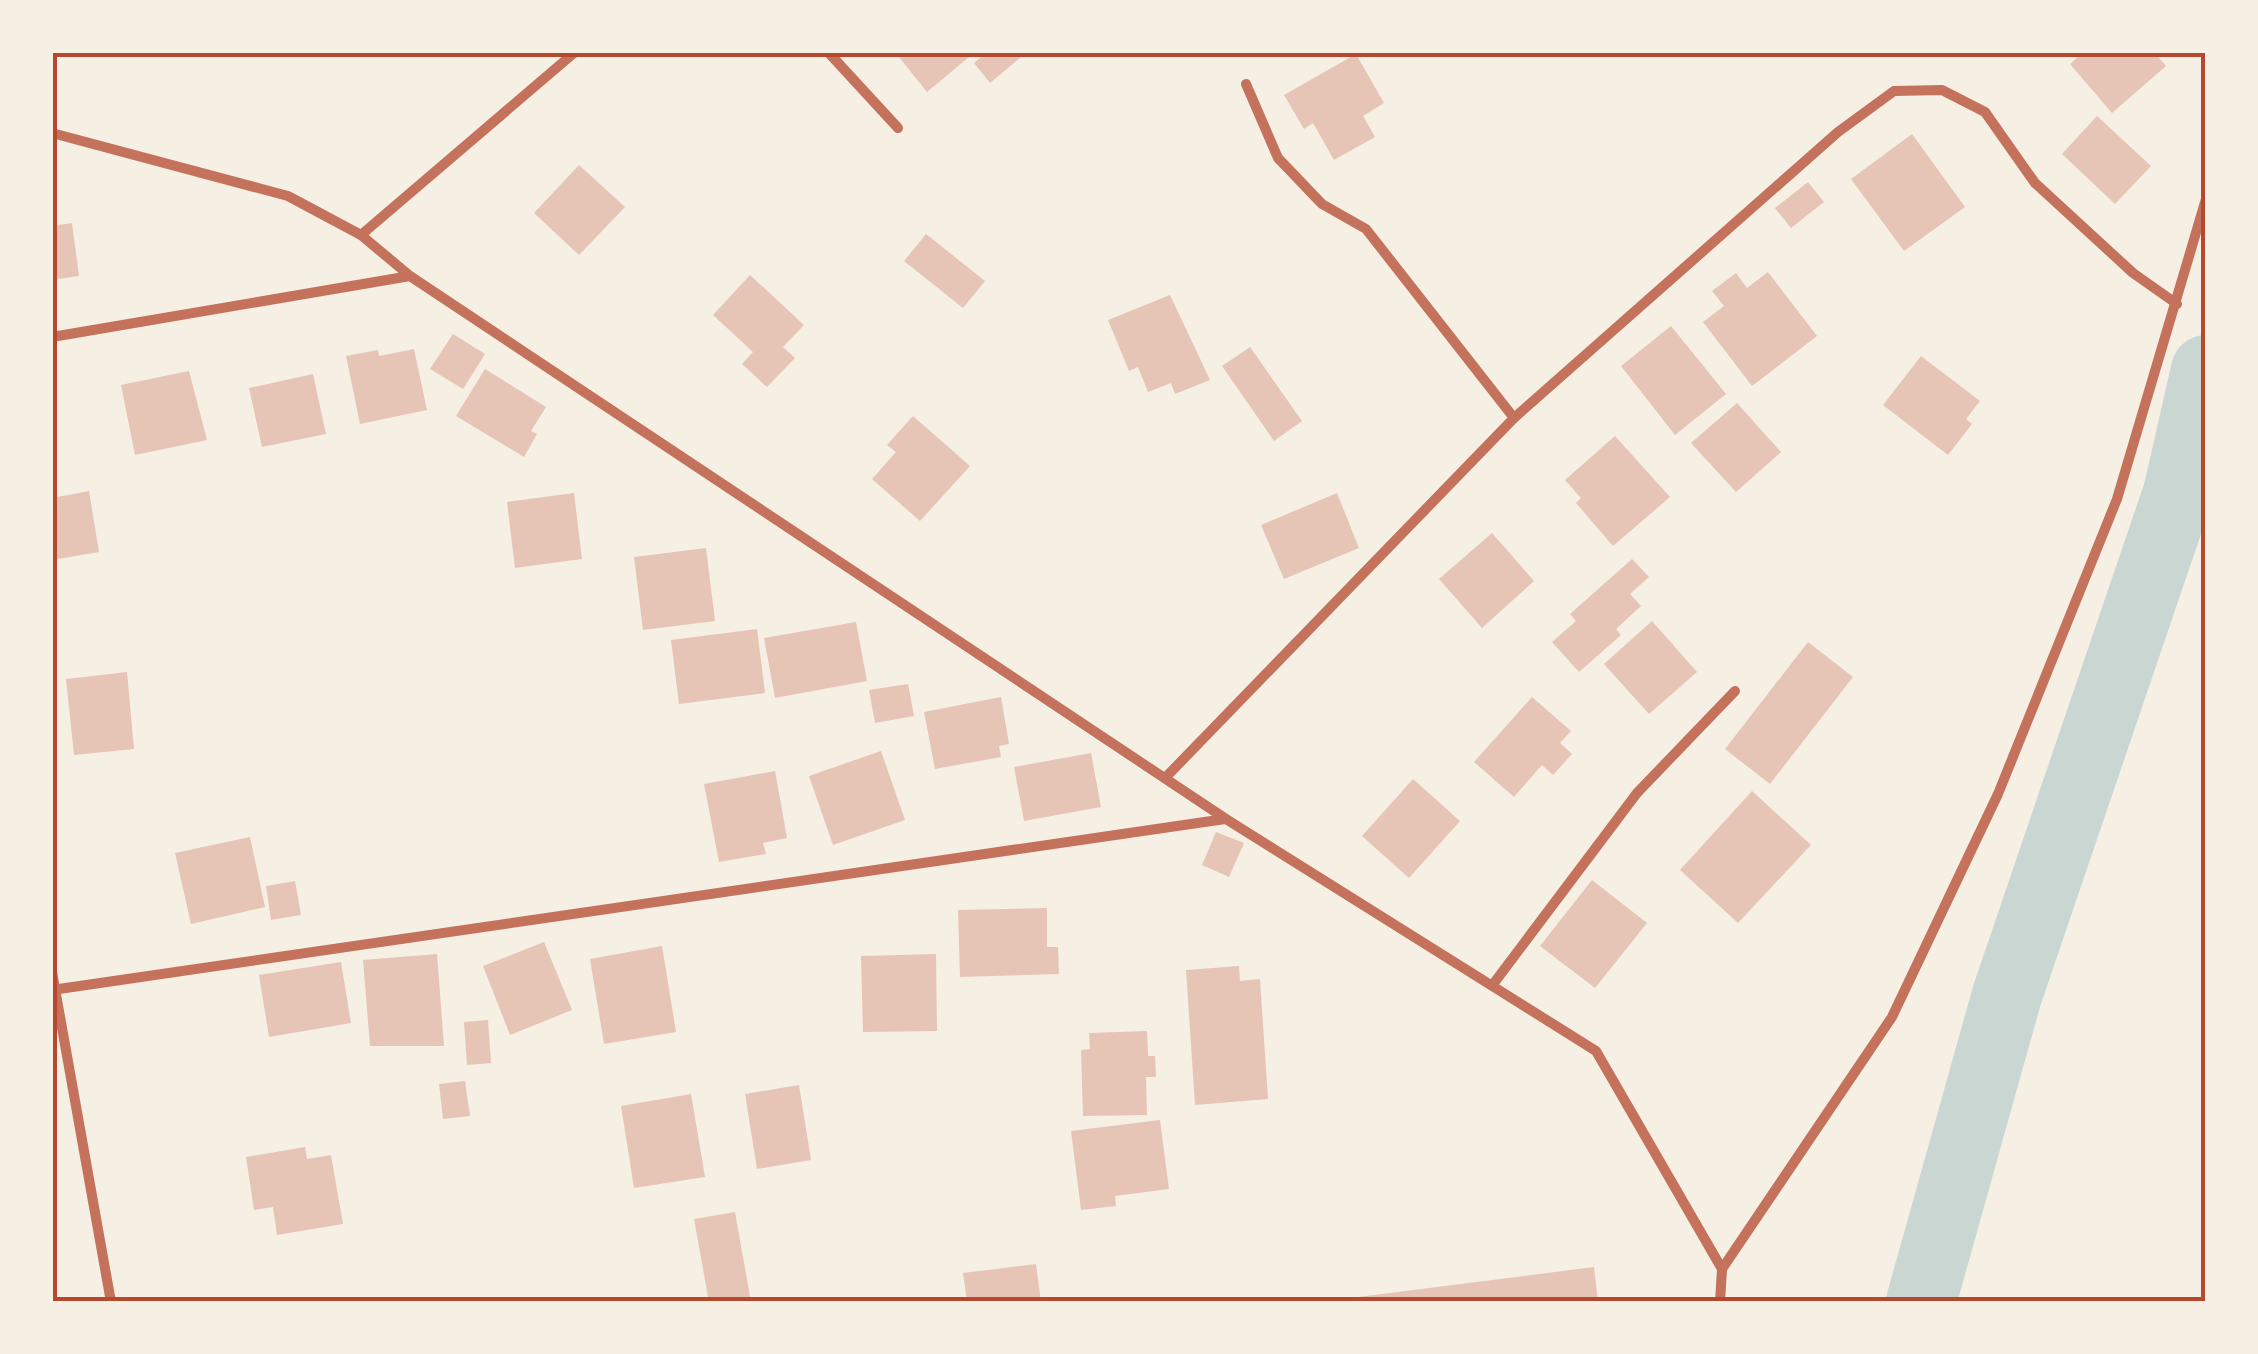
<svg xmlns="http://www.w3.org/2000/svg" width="2258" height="1354" viewBox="0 0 2258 1354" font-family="Jost,sans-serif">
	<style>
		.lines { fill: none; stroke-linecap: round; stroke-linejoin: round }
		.river { stroke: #c9d6d2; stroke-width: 70 }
		.building { fill: #e6c5b7 }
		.minor { stroke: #c5725c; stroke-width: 10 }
		.neatline { fill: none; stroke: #b5482f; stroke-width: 4 }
	</style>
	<rect width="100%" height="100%" fill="#f6efe4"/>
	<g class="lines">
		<path class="river" d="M1921 1302 2007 995 2178 493 2206 370"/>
	</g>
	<g class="building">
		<path d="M895 52H975L927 92Z"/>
		<path d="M987 52H1027L990 83 974 63Z"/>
		<path d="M2083 52H2154L2166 66 2112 113 2070 64Z"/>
		<path d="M1356 54 1384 103 1363 116 1375 137 1334 160 1313 123 1304 129 1284 95Z"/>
		<path d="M2097 116 2151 166 2115 204 2062 154Z"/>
		<path d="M1912 134 1965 207 1904 251 1851 179Z"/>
		<path d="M579 165 625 207 579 255 534 213Z"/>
		<path d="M1808 182 1824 202 1791 228 1775 208Z"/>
		<path d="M72 223 79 276 52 280V226Z"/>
		<path d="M926 234 985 281 963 308 904 261Z"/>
		<path d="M1768 272 1817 336 1752 386 1703 322 1724 306 1712 291 1736 273 1747 288Z"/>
		<path d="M750 275 804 325 783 347 795 358 767 387 742 364 753 352 713 315Z"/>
		<path d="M1170 295 1210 380 1175 394 1171 383 1148 392 1138 367 1129 371 1108 320Z"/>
		<path d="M1671 326 1726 394 1675 435 1621 366Z"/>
		<path d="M453 334 485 354 463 389 430 369Z"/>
		<path d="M1250 347 1302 421 1274 441 1222 366Z"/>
		<path d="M414 349 427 410 360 424 346 356 378 350 379 356Z"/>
		<path d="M1921 356 1980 401 1966 419 1972 424 1948 455 1883 405Z"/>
		<path d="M485 369 546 407 531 431 537 434 524 457 456 416Z"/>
		<path d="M189 371 207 440 135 455 121 385Z"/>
		<path d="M313 374 326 434 262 447 249 388Z"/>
		<path d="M1737 403 1781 452 1736 492 1691 443Z"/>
		<path d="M913 416 970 466 920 521 872 479 896 452 887 445Z"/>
		<path d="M1615 436 1670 497 1613 546 1576 503 1581 498 1565 480Z"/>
		<path d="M89 491 99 552 52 560V498Z"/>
		<path d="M574 493 582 559 515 568 507 502Z"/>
		<path d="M1337 493 1359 548 1284 579 1261 525Z"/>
		<path d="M1492 533 1534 581 1482 628 1439 579Z"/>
		<path d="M706 548 715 621 643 630 634 557Z"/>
		<path d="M1632 559 1649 577 1630 594 1641 606 1616 629 1621 635 1579 672 1552 642 1576 621 1570 614Z"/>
		<path d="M1652 621 1697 672 1649 714 1604 664Z"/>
		<path d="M856 622 867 681 775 698 764 638Z"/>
		<path d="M757 629 765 693 679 704 671 640Z"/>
		<path d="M1808 642 1853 677 1770 784 1725 749Z"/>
		<path d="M127 672 134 749 74 755 66 679Z"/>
		<path d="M908 684 914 716 875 723 869 690Z"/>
		<path d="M1001 697 1009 744 999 746 1001 757 935 769 924 712Z"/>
		<path d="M1532 697 1571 731 1560 743 1572 754 1553 775 1542 765 1514 797 1474 762Z"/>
		<path d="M881 751 905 820 833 845 809 776Z"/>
		<path d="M1091 753 1101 807 1024 821 1014 767Z"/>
		<path d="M775 771 787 838 763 843 766 854 719 862 704 784Z"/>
		<path d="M1413 779 1460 821 1409 878 1362 836Z"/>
		<path d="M1752 791 1811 845 1738 923 1680 870Z"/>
		<path d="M1216 832 1244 843 1229 877 1202 865Z"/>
		<path d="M250 837 265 907 191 924 175 853Z"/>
		<path d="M1592 880 1647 923 1595 988 1540 946Z"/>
		<path d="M295 881 301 915 271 920 266 886Z"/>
		<path d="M1047 908V947H1058L1059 974 960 977 958 910Z"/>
		<path d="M544 942 572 1010 510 1035 483 966Z"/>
		<path d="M662 946 676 1032 604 1044 590 959Z"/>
		<path d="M437 954 444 1046H370L363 960Z"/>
		<path d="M936 954 937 1031 863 1032 861 956Z"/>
		<path d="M341 962 351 1023 269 1037 259 975Z"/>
		<path d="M1239 966 1240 981 1260 979 1268 1099 1195 1105 1186 970Z"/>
		<path d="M488 1020 491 1063 467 1065 464 1022Z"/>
		<path d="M1147 1031 1148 1056H1155L1156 1077H1146L1147 1115 1083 1116 1081 1050 1090 1049 1089 1033Z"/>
		<path d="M465 1081 470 1116 443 1119 439 1084Z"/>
		<path d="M799 1085 811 1160 757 1169 745 1094Z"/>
		<path d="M691 1094 705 1177 634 1188 621 1106Z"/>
		<path d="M1160 1120 1169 1189 1115 1196 1116 1206 1081 1210 1071 1131Z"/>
		<path d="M305 1147 307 1159 331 1155 343 1224 277 1235 273 1207 254 1210 246 1157Z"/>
		<path d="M735 1212 751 1302H709L694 1219Z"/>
		<path d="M1036 1264 1041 1302H967L963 1273Z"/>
		<path d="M1594 1267 1598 1302H1342V1299Z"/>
	</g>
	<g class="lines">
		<g class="minor">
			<path d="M828 52 898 128"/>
			<path d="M1246 84 1278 158 1322 204 1366 229 1514 418"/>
			<path d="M52 133 288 196 361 235 410 276 1226 819 1596 1051 1722 1269 1720 1302"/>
			<path d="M361 235 575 52"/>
			<path d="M52 337 410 276"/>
			<path d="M1166 777 1514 418 1838 132 1894 91 1942 90 1985 112 2035 183 2133 273 2177 304"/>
			<path d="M52 972 111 1302"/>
			<path d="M1494 983 1637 793 1735 691"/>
			<path d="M52 990 1225 819"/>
			<path d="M1722 1269 1892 1017 1998 794 2117 499 2206 199"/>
		</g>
	</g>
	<rect width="2258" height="1354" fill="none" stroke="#f6efe4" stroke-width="110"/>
	<rect x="55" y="55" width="2148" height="1244" class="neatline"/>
</svg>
